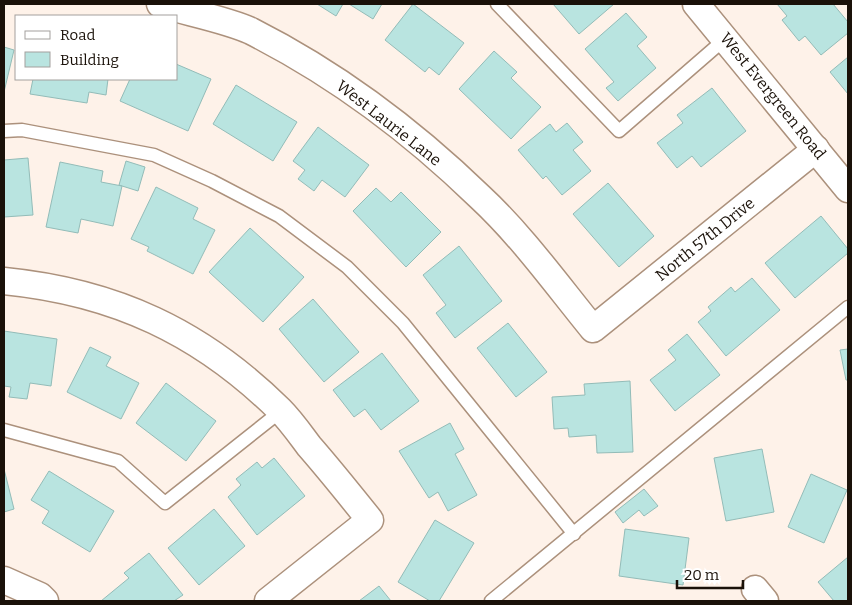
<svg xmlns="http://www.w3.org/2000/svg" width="852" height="605" viewBox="0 0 852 605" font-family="Bitter,serif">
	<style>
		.building { fill: #b9e4e0; stroke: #93bcb8 }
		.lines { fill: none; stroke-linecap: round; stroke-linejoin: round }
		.service-casing { stroke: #ac917c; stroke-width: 15 }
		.minor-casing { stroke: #ac917c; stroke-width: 29 }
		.service { stroke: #fff; stroke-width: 12 }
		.minor { stroke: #fff; stroke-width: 26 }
		.labels { text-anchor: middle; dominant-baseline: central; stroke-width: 4.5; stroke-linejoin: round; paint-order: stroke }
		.street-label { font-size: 16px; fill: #1a1109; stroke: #fff }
	</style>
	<rect width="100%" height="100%" fill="#fef2e9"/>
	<g class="building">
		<path d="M317 4H343L336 16Z"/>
		<path d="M349 4H382L373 19Z"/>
		<path d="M413 4 464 43 439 75 429 67 425 72 385 40Z"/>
		<path d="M553 4H614L579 34Z"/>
		<path d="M777 4H833L848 22V33L821 55 805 36 799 41 782 20 787 16Z"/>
		<path d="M626 13 647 37 637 46 656 68 618 101 606 88 614 82 585 49Z"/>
		<path d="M4 47 14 50 4 92Z"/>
		<path d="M494 51 517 72 511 78 541 107 511 139 459 89Z"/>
		<path d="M848 57V94L830 72Z"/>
		<path d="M176 64 211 79 188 131 120 101 130 79H176Z"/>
		<path d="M33 79H108L106 95 89 92 87 103 30 94Z"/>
		<path d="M236 85 297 122 273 161 213 124Z"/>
		<path d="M712 88 746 131 701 167 692 156 677 168 657 143 683 123 677 115Z"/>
		<path d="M567 123 583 142 573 150 591 171 562 195 546 176 543 179 518 150 550 124 556 132Z"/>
		<path d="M318 127 369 165 345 197 322 180 314 191 298 179 305 170 293 161Z"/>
		<path d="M28 158 33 215 4 217V160Z"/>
		<path d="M126 161 145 167 138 191 119 185Z"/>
		<path d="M60 162 103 171 101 182 122 186 113 226 81 219 78 233 46 227Z"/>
		<path d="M608 183 654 236 619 267 573 214Z"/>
		<path d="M156 187 198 208 193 219 215 230 193 274 147 251 149 247 131 239Z"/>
		<path d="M376 188 391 202 401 192 441 232 406 267 353 211Z"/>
		<path d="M821 216 848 249V253L795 298 765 263Z"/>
		<path d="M250 228 304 277 263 322 209 272Z"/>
		<path d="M459 246 502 301 455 338 436 313 446 305 423 275Z"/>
		<path d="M752 278 780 310 726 356 698 322 711 311 708 307 731 287 735 292Z"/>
		<path d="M313 299 359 352 324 382 279 329Z"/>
		<path d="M508 323 547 372 516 397 477 348Z"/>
		<path d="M4 331 57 339 51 386 30 383 27 399 9 397 11 387 4 386Z"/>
		<path d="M687 334 720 375 675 411 650 380 676 360 668 350Z"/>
		<path d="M90 347 111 357 106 366 139 383 121 419 67 392Z"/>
		<path d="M848 349V380H846L840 350Z"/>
		<path d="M382 353 419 401 381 430 365 409 354 417 333 390Z"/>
		<path d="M630 381 633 452 597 453 596 435 569 437 568 428 554 429 552 397 585 395 584 384Z"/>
		<path d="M166 383 216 421 186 461 136 423Z"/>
		<path d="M450 423 464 449 455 454 477 495 448 511 438 492 429 498 399 451Z"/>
		<path d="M762 449 774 512 726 521 714 458Z"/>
		<path d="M274 458 305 496 257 535 228 497 241 485 236 479 257 462 262 468Z"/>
		<path d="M4 469 14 509 4 512Z"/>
		<path d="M49 471 114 511 90 552 42 523 49 511 31 500Z"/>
		<path d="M811 474 847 490 824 543 788 527Z"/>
		<path d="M644 489 658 506 644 516 639 510 623 523 615 512Z"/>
		<path d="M214 509 245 546 199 585 168 548Z"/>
		<path d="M435 520 474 543 439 601H430L398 582Z"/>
		<path d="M625 529 689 538 683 585 619 576Z"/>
		<path d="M149 553 183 595 174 601H101L129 578 124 573Z"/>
		<path d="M848 557V601H834L818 582Z"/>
		<path d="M379 586 391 601H359Z"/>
	</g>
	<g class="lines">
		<g class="service-casing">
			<g id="service">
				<path d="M497 4 619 131 725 39"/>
				<path d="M4 131 22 130 154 155 212 181 279 216 347 267 403 323 574 534"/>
				<path d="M4 430 118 461 165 503 281 411"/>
				<path d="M491 601 848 307"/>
			</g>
		</g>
		<g class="minor-casing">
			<g id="minor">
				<path d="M160 4C186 12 228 20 251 31 334 73 413 132 480 197 522 236 557 285 593 329L816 149"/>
				<path d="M696 4 848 189"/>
				<path d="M4 281C115 292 201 332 280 410 291 421 300 434 309 446 330 470 350 495 370 520L268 601"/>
				<path d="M4 580 40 596 45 601"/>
				<path d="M755 589 765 601"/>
			</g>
		</g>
		<use href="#service" class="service"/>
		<use href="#minor" class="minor"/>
	</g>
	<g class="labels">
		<g class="street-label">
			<text transform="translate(773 96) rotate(51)">West Evergreen Road</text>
			<text transform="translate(389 123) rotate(38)">West Laurie Lane</text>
			<text transform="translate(705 239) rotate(-39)">North 57th Drive</text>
		</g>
	</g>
	<rect width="852" height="605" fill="none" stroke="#1a1109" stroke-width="10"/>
	<rect x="15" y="15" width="162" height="65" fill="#ffffff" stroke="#a3a09d"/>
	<rect x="25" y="31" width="25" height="8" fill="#ffffff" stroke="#a3a09d"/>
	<text x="60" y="40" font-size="15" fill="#1a1109">Road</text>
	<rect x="25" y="52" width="25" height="15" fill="#b9e4e0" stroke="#a3a09d"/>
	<text x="60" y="65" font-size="15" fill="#1a1109">Building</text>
	<path d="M677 580v8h66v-8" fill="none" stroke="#1a1109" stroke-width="2.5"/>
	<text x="684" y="580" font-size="15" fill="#1a1109" stroke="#ffffff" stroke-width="4" paint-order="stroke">20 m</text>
</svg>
